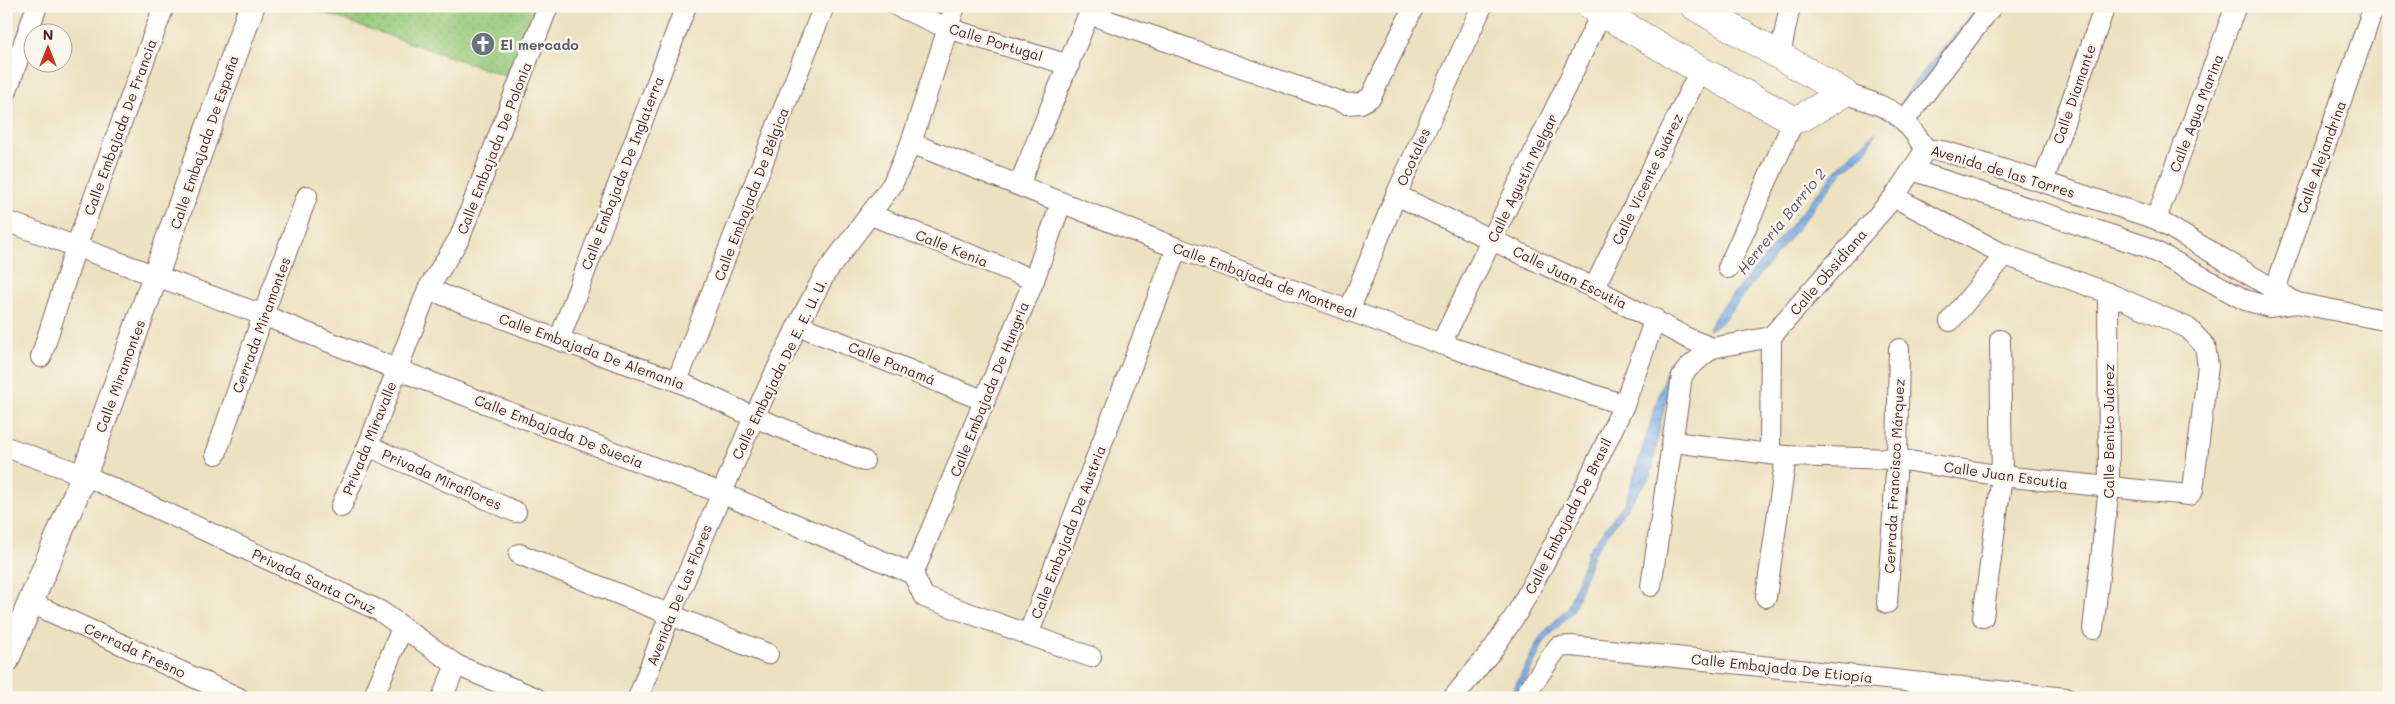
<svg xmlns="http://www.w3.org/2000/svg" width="2395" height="704" viewBox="0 0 2395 704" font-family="Mali,sans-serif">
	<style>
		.grass { fill: url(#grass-dots); stroke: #707453 }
		.water { fill: url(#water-waves); stroke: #62688a }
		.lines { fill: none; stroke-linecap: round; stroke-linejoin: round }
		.minor-casing { stroke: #83635f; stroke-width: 22 }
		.tertiary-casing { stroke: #83635f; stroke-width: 27 }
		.secondary-casing { stroke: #83635f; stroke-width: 29 }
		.minor { stroke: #fff; stroke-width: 20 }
		.tertiary { stroke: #fff; stroke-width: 25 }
		.secondary { stroke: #fff; stroke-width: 28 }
		.labels { text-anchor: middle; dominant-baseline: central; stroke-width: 5; stroke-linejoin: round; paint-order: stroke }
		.street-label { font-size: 14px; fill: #4a1f2b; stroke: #fbf7ec }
		.worship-label { font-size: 14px; font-weight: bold; fill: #5b616d; stroke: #fbf7ec; text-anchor: start }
		.water-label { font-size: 15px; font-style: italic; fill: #5b526e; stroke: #fbf7ec }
	</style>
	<defs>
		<pattern id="grass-dots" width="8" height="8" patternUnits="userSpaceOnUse" patternTransform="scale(1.25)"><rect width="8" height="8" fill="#97ca7b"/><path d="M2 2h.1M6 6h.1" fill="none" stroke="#84ad6a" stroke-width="1.8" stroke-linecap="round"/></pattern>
		<pattern id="water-waves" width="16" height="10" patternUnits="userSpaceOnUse" patternTransform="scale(1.25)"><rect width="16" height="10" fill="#7ab2e9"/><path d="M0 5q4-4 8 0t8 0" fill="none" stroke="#6690bd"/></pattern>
	</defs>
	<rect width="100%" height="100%" fill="#fbf7ec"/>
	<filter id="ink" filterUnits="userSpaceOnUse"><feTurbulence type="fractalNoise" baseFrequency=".02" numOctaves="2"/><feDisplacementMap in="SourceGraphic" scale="10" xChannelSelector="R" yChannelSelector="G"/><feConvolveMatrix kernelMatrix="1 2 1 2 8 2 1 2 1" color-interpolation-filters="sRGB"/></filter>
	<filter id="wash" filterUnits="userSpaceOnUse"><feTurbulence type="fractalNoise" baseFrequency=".0096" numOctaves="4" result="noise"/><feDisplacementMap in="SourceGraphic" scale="20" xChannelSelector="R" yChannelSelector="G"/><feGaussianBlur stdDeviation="1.12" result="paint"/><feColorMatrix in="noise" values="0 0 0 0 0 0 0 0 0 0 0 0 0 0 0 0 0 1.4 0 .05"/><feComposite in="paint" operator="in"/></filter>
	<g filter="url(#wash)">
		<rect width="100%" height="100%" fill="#ece1c0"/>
		<path class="grass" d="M304 6H552L522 82Z"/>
		<g class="water">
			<path d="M1979 6H1988L1918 91 1901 104 1912 85Z"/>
			<path d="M1877 132 1865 153 1844 170 1722 322 1708 330 1714 317 1840 166 1858 147Z"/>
			<path d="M1686 356 1682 362 1675 366 1661 420 1651 475 1593 554 1573 611 1544 642 1517 698H1509L1540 637 1568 607 1588 551 1626 501 1669 363 1676 358Z"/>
		</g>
	</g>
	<g filter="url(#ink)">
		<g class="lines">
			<g class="minor-casing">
				<g id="minor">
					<path d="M897 6 947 28 1069 65"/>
					<path d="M1089 14 1347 104 1361 103 1371 97 1414 6"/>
					<path d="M1780 55 1790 6"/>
					<path d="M6 93 37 6"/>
					<path d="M1844 93C1864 100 1888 105 1904 121 1912 129 1919 140 1926 149L1947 152 2043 182 2156 219 2297 303"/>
					<path d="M1904 121 1992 6"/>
					<path d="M911 143 1177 248 1441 344 1624 405"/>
					<path d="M1912 170 2147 247 2245 300 2269 307 2297 303 2389 321"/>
					<path d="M2043 182 2105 6"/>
					<path d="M1019 185 1092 6"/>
					<path d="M1396 195 1594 288 1687 338 1712 348 1771 337 1894 197 1926 149"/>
					<path d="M871 215 1034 280"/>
					<path d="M2156 219 2236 6"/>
					<path d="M6 221 263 315 396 369 721 493 913 574 924 597 1091 657"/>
					<path d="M1728 268 1794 120"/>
					<path d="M1594 288 1700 70"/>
					<path d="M428 289 559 340 677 381 754 417 864 461"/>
					<path d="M2271 301 2374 6"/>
					<path d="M1349 311 1396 195 1482 6"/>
					<path d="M1950 321 2005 255"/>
					<path d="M798 325 985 401"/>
					<path d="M559 340 686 6"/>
					<path d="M1441 344 1602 12"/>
					<path d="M41 357 76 247 164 6"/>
					<path d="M677 381 824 6"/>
					<path d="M1673 442 1786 456 1897 459 2002 476 2189 495 2193 490 2208 366 2205 346 2188 328 2108 293 2005 255 1894 197"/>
					<path d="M368 446 516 512"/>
					<path d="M6 447 84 475 380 611 456 665 536 698"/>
					<path d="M216 454 263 315 307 196"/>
					<path d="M1770 454 1771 337"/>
					<path d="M341 507 368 446 428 289 460 237 548 6"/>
					<path d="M519 554 768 654"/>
					<path d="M913 574 1034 280 1061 203"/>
					<path d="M1651 586 1682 376 1688 368 1712 348"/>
					<path d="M1766 597 1786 456"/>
					<path d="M31 603 239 698"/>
					<path d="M1887 603 1897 459 1899 349"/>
					<path d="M1983 617 2002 476 2000 340"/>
					<path d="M2093 629 2109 487 2108 293"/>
					<path d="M1028 635 1177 248"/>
					<path d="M373 698 402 628"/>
					<path d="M442 698 456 665"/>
					<path d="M638 698 670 615 754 417 798 325 825 274 892 185 911 143 955 6"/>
					<path d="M1453 698 1493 649 1517 613 1584 489 1624 405 1655 319"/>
					<path d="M1523 698 1558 647 1571 646 2066 698"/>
				</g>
			</g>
			<g class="tertiary-casing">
				<path id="tertiary" d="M6 661 84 475 252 6"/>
			</g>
			<g class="secondary-casing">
				<path id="secondary" d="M1591 6 1700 70 1794 120 1803 117 1844 93 1694 6"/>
			</g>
			<use href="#minor" class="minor"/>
			<use href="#tertiary" class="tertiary"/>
			<use href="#secondary" class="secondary"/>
		</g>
	</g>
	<defs>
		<g id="church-disc" transform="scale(1.25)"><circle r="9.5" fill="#6b7280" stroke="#fbf7ec"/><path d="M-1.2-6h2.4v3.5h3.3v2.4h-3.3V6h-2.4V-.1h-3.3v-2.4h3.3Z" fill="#fff"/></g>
	</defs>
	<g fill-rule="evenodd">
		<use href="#church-disc" x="483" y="44"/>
	</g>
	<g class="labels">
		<g class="street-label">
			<text transform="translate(996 42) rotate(17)">Calle Portugal</text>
			<text transform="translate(2074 94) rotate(-71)">Calle Diamante</text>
			<text transform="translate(2196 113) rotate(-69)">Calle Agua Marina</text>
			<text transform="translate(120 127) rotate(-70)">Calle Embajada De Francia</text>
			<text transform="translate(204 142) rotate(-71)">Calle Embajada De España</text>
			<text transform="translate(494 148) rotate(-69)">Calle Embajada De Polonia</text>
			<text transform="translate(1413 157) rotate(-66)">Ocotales</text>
			<text transform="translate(2321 157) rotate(-70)">Calle Alejandrina</text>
			<text transform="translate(2003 171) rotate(17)">Avenida de las Torres</text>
			<text transform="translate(622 173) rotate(-69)">Calle Embajada De Inglaterra</text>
			<text transform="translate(1522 178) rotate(-64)">Calle Agustín Melgar</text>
			<text transform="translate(1647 179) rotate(-64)">Calle Vicente Suárez</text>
			<text transform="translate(751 194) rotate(-69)">Calle Embajada De Bélgica</text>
			<text transform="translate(952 248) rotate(22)">Calle Kenia</text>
			<text transform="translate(1828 272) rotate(-49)">Calle Obsidiana</text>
			<text transform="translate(1570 277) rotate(26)">Calle Juan Escutia</text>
			<text transform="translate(1265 280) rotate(20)">Calle Embajada de Montreal</text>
			<text transform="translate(261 325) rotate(-70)">Cerrada Miramontes</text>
			<text transform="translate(592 351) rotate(20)">Calle Embajada De Alemania</text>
			<text transform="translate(892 363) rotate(22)">Calle Panamá</text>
			<text transform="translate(779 369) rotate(-64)">Calle Embajada De E. E. U. U.</text>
			<text transform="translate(120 376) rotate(-70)">Calle Miramontes</text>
			<text transform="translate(989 389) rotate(-68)">Calle Embajada De Hungria</text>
			<text transform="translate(559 431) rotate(21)">Calle Embajada De Suecia</text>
			<text transform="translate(2108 431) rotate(-90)">Calle Benito Juárez</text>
			<text transform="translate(369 438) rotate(-68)">Privada Miravalle</text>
			<text transform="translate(2006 475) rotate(8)">Calle Juan Escutia</text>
			<text transform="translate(1894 476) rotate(-87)">Cerrada Francisco Márquez</text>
			<text transform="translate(442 479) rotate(24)">Privada Miraflores</text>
			<text transform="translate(1568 516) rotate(-63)">Calle Embajada De Brasil</text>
			<text transform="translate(1068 532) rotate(-69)">Calle Embajada De Austria</text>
			<text transform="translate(314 581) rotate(25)">Privada Santa Cruz</text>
			<text transform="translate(679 595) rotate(-68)">Avenida De Las Flores</text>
			<text transform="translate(135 650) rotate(25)">Cerrada Fresno</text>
			<text transform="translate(1782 668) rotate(6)">Calle Embajada De Etiopía</text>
		</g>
		<g class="worship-label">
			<text x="500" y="44">El mercado</text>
		</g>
		<g class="water-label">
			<text transform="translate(1781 221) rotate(-51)">Herreria Barrio 2</text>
		</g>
	</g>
	<rect width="2395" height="704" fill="none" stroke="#fbf7ec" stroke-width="25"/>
	<g transform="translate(48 48)"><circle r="24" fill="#fbf7ec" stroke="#b4a19f"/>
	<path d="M0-4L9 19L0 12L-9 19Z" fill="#c8321e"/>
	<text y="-8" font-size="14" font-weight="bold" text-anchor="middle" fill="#4a1f2b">N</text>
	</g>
</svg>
